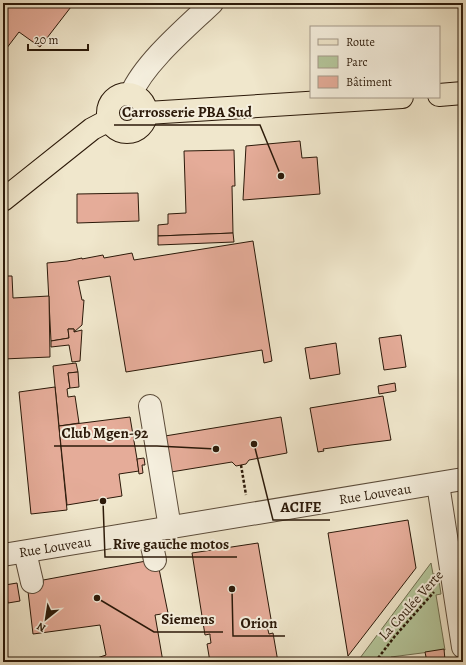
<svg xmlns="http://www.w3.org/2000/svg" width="466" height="665" viewBox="0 0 466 665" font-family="Alegreya,serif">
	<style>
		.green { fill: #b5c79c; stroke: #707052 }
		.building { fill: #e5ac99; stroke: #2b1909 }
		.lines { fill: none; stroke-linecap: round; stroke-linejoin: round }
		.minor-casing { stroke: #5c4c3a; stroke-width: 24 }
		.major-casing { stroke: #2b1909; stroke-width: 24 }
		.path { stroke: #2b1909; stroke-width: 2.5; stroke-dasharray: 3 2; stroke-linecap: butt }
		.minor { stroke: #f5efde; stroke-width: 22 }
		.major { stroke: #f0e7cc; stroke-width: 22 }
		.labels { text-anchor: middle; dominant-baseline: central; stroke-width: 4; stroke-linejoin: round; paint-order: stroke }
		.street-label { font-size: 14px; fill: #2b1909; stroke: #f5efde }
		.leader { fill: none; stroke: #2b1909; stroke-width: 1.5 }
		.callout-dot { fill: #2b1909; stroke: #f5efde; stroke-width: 1.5 }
		.callout-label { font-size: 15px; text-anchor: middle; font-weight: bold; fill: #2b1909; stroke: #f5efde; stroke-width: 4; stroke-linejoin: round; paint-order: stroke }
	</style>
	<rect width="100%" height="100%" fill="#f0e7cc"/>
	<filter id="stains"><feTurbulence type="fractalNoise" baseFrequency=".005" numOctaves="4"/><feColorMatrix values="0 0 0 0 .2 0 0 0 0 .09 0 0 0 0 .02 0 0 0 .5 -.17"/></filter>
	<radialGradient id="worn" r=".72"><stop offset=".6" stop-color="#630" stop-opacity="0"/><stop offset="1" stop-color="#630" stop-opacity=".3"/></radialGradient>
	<path class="green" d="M431 563 433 574H438L441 594 436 595 445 650 391 657 387 662H357Z"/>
	<g class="building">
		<path d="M3 3H74L40 47 19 32 3 53Z"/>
		<path d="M300 141 302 158 317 157 320 194 243 200 246 146Z"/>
		<path d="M234 150 235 186H232L233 233 158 236V225L168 224V214L186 213 184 151Z"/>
		<path d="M138 193 139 221 77 223V194Z"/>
		<path d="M233 233 234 242 158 245V236Z"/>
		<path d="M253 241 272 361 264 363 262 350 126 372 110 276 78 281 82 300H84L82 325 74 332V329H68L69 338 51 341 47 263 67 261 82 258V259L103 255 104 258 132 253 134 260Z"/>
		<path d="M3 276H12L13 298 49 296 50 357 3 359Z"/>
		<path d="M68 329H74V332L82 330 80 361 72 362 69 345 51 347V341L69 338Z"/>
		<path d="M401 335 406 367 384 370 379 338Z"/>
		<path d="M336 343 340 374 310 379 305 348Z"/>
		<path d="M76 363 78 372 68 373 70 388 67 389 68 397 75 396 79 423 59 426 53 366Z"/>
		<path d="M78 372 79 387 70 388 68 373Z"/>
		<path d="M395 383 396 391 379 394 378 386Z"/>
		<path d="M55 387 67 510 31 514 19 392Z"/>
		<path d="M383 396 391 440 351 445 323 449 324 451 318 452 310 408Z"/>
		<path d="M130 417 139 471 119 474 122 496 67 505 59 426Z"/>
		<path d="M281 417 287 453 249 460 246 464 236 466 232 462 171 472 165 436Z"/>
		<path d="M144 458 145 465H142L143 473 139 474 137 459Z"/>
		<path d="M408 520 416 568 348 656 328 533Z"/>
		<path d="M258 543 272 625 267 626 269 634 273 633 278 662H210L207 644 211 643 210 636V634L205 635 192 553Z"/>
		<path d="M157 559 168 613 155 615 163 662H85L106 655 100 625 33 634 27 583Z"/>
		<path d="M17 583 20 601 8 603 5 585Z"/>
		<path d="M444 649 445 660 427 662 425 652Z"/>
	</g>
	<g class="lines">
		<g class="minor-casing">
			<g id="minor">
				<path d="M131 94C145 62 187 27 212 3"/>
				<path d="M150 406 170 528"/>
				<path d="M438 484 463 647"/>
				<path d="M149 532 155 560"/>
				<path d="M25 552 32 582"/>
				<path d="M3 555 463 479"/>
			</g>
		</g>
		<g class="major-casing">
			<g id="major">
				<circle cx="127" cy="113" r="19"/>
				<path d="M439 95 463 93"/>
				<path d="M147 113 402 97"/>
				<path d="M3 200 92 129 109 120"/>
			</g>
		</g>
		<g class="path">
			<path d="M241 465 246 495"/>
			<path d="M375 662 395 636 434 592"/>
		</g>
		<use href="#minor" class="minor"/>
		<use href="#major" class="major"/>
	</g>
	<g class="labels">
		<g class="street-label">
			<text transform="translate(375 494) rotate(-9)">Rue Louveau</text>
			<text transform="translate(55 547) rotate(-9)">Rue Louveau</text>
			<text transform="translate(411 605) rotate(-48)">La Coulée Verte</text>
		</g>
	</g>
	<path class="leader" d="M281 176L260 125H114M216 449L157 446H54M254 444L273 520H330M103 501L105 557H237M97 598L154 632H223M232 589L233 636H285"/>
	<g class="callout-dot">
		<circle cx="281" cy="176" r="4"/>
		<circle cx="216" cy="449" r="4"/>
		<circle cx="254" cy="444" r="4"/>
		<circle cx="103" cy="501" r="4"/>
		<circle cx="97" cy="598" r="4"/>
		<circle cx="232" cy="589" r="4"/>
	</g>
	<g class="callout-label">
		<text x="187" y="117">Carrosserie PBA Sud</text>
		<text x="105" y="438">Club Mgen-92</text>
		<text x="301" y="512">ACIFE</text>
		<text x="171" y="549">Rive gauche motos</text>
		<text x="188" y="624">Siemens</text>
		<text x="259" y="628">Orion</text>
	</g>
	<rect width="466" height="665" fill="none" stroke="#f0e7cc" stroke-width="16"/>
	<rect x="4" y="4" width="458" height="657" fill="none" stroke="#2b1909" stroke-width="2"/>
	<rect x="8" y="8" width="450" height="649" fill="none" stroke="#2b1909"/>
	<rect x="310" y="26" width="130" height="72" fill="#f5efde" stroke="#a49989"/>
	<rect x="318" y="39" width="20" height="6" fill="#f0e7cc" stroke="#a49989"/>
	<text x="346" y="46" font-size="12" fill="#2b1909">Route</text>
	<rect x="318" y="56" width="20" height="12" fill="#b5c79c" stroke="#a49989"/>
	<text x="346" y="66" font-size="12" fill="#2b1909">Parc</text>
	<rect x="318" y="76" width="20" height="12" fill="#e5ac99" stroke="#a49989"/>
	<text x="346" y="86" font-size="12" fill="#2b1909">Bâtiment</text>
	<g transform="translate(46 619) rotate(210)" stroke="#f5efde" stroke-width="3" paint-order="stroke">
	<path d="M0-3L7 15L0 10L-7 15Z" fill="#2b1909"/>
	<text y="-6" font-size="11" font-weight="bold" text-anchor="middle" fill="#2b1909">N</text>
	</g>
	<path d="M28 44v6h60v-6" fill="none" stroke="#2b1909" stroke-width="2"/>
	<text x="34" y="44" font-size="12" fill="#2b1909" stroke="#f5efde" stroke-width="3" paint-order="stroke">20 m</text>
	<rect width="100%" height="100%" filter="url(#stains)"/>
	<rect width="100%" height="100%" fill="url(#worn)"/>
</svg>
